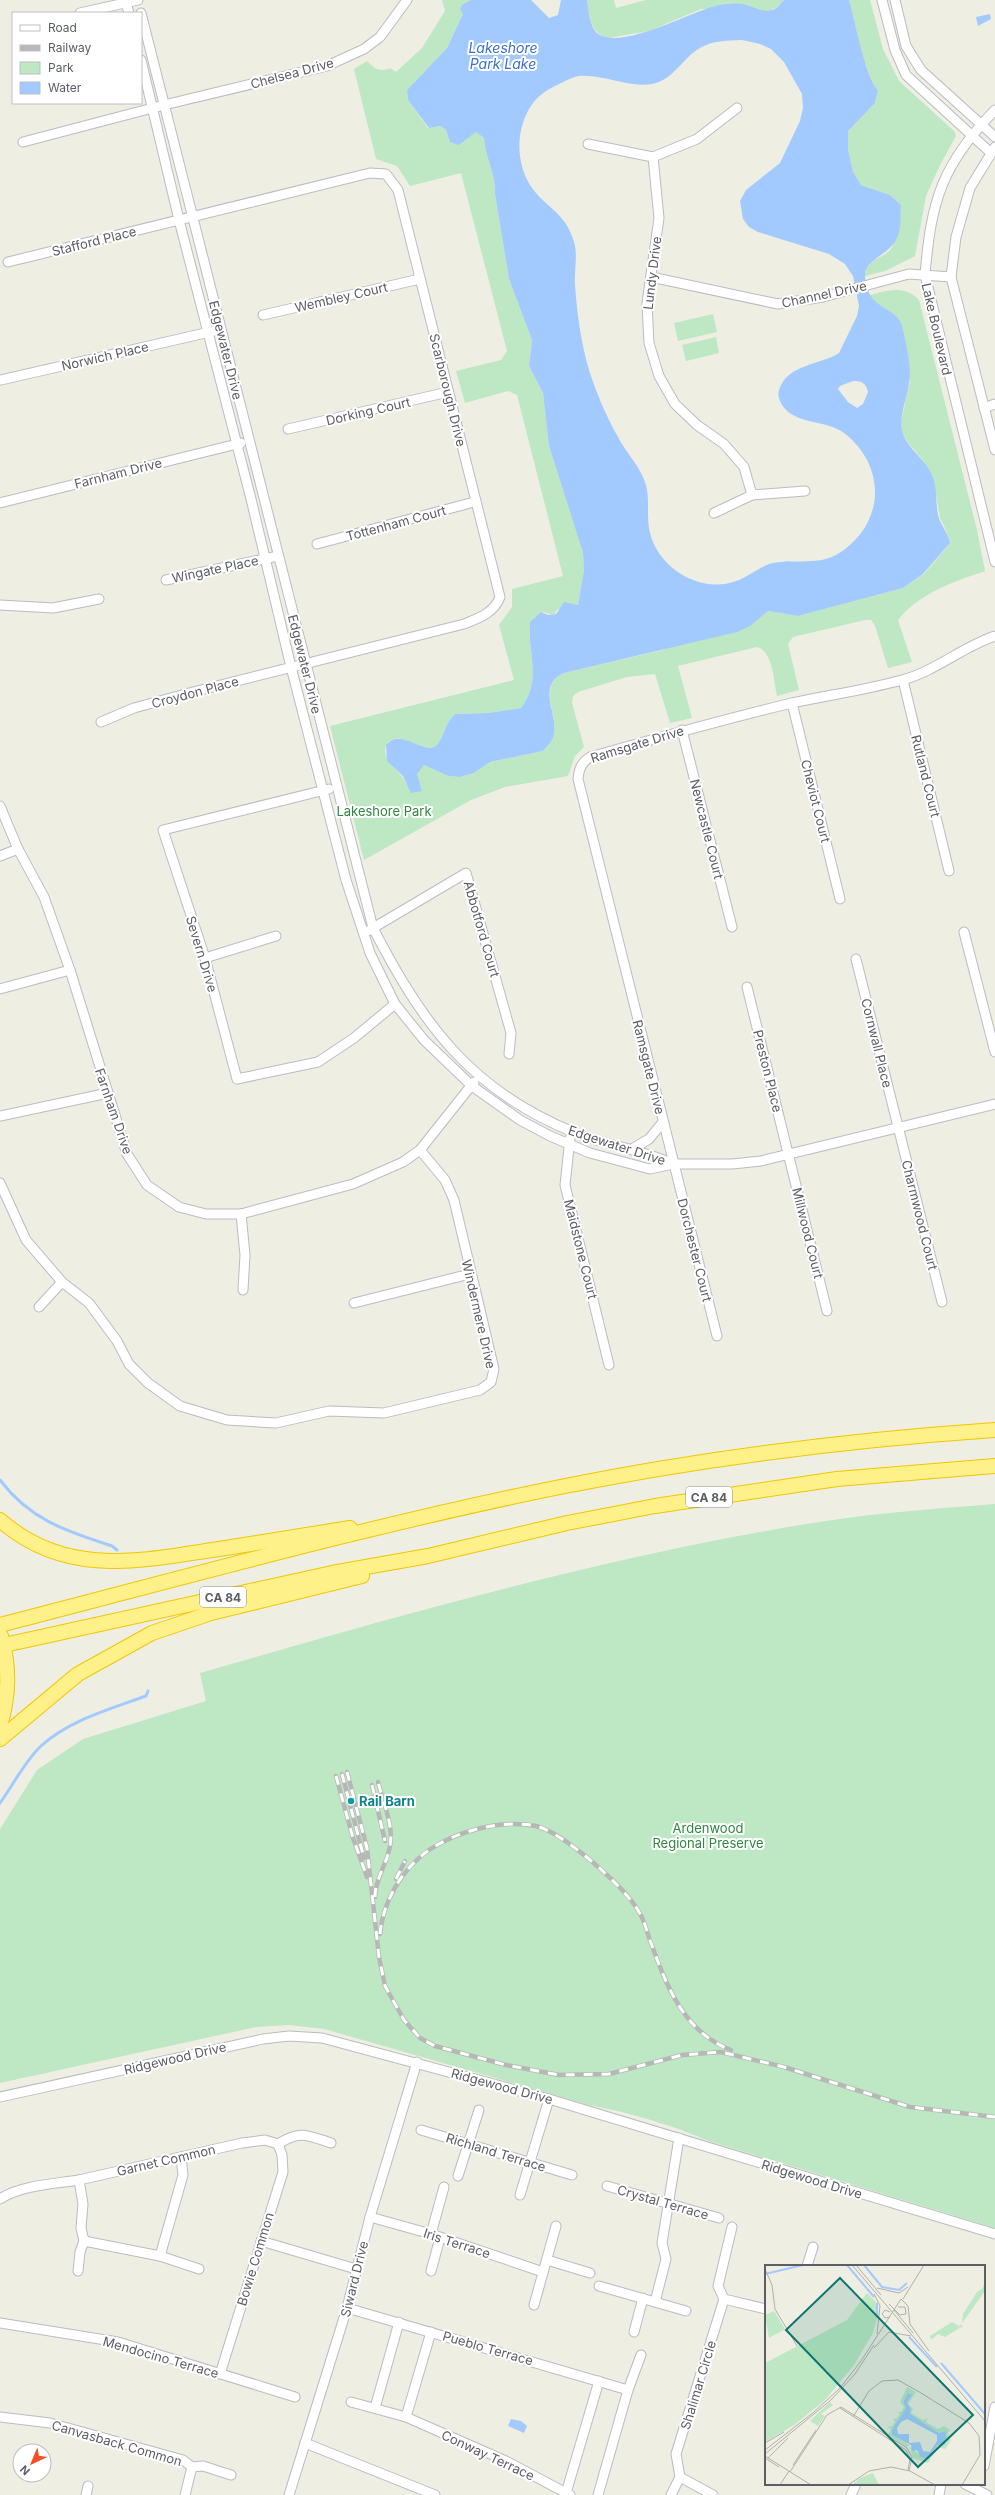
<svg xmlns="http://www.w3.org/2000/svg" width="995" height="2495" viewBox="0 0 995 2495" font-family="Inter,sans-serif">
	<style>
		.green { fill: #bde8c3 }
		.water { fill: #a2caff; fill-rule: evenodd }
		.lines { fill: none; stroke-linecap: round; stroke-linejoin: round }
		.stream { stroke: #a2caff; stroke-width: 3 }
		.minor-casing { stroke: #babcc2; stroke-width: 11 }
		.highway-casing { stroke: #f1c600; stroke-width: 16 }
		.minor { stroke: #fff; stroke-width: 9 }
		.highway { stroke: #fff189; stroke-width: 14 }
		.rail-casing { stroke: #b6b7b7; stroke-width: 4.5 }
		.rail { stroke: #fff; stroke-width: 3; stroke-dasharray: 9; stroke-linecap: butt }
		.culture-dot { fill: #0f9aa8; stroke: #fff; stroke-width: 1.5 }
		.labels { text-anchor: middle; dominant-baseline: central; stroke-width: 4; stroke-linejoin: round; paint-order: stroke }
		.shield { fill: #fff; stroke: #8c8e92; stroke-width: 1 }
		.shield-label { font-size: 12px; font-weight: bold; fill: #5b5e64 }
		.street-label { font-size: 13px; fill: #5b5e64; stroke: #fff }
		.park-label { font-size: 13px; fill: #2f8740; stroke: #fff }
		.culture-label { font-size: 13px; font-weight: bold; fill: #0d838f; stroke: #fff; text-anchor: start }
		.water-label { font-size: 14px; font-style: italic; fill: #3d6fca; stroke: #fff }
		.inset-river { fill: none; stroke: #a2caff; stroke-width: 2 }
		.inset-road { fill: none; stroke: #b0b0ac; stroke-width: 1 }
		.view { fill: #0f766e; fill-opacity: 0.15; stroke: #0f766e; stroke-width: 2 }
		.inset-edge { fill: none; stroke: #5b5e64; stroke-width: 2 }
	</style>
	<rect width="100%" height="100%" fill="#efeee3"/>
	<g class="green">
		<path d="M442 0H471L462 11 463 14 447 48 407 90 408 100 428 128 440 126 446 130 450 142 460 144 476 132 484 138C485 158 496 173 495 194L509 279 532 340 529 366 543 393 549 446 583 553 584 570 578 605 570 604 557 610 554 615 543 612 530 622C527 654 543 678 521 708L488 713 455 714C444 723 445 738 435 747H420L398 738 389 741C376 756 398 769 406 782L424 765 448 776 460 777 474 773 490 762 543 751C546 747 551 743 553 738 561 715 535 687 564 673L659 651 756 620 768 611 798 616 903 588 924 574 948 546 950 543 946 530 940 518 933 478 923 460 908 443 902 433 901 421 910 382 901 325 893 314 878 306 870 295C888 290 905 285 919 300L977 530 985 571C955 581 918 594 898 620L912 662 888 668 875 626 871 620H865L793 637 788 644 799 690 777 696C774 682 773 651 757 647L678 666 692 718 670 723 655 674 627 677 578 692 573 696 572 703 584 747 575 756 568 776 505 787 471 800 364 860 330 726 514 680 499 625 512 607V589L563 576 517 395 508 391 465 403 456 371 501 360 507 351 461 173 410 186 397 166 376 159 354 69 367 61C374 68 379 73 390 68L396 72 422 48 445 11Z"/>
		<path d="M587 0H614L616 8 646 0H784L777 7 769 11 701 9 649 31 608 38C590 34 590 15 587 0Z"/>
		<path d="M849 0H870L883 49 899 81 954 131 956 136 940 165 926 196 915 256 885 271 865 276C865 257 887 260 893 245 898 234 900 217 901 205L890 195 861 185 853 172 848 149V131L875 103 878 90C865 78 855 20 849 0Z"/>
		<path d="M713 314 717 332 678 341 674 323Z"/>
		<path d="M716 337 719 353 686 361 682 345Z"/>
		<path d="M995 1504V2228L709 2141C669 2124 631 2113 589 2105L324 2029 289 2025 256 2027 0 2083V1829L37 1770 83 1739 206 1701 200 1673C398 1616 597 1559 800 1525 864 1514 930 1509 995 1504Z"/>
	</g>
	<g class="water">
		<path d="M471 0H531L549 18 558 15 561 0H587C589 10 589 24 596 32 617 53 690 12 715 6 724 4 734 3 743 4 751 6 764 13 772 10 777 9 780 4 784 0H849C855 19 865 78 878 90L875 103 848 131V149L853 172 861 185 890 195 901 205C900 217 902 229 896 240 888 255 864 261 865 275 866 311 896 305 902 326 906 343 912 367 909 384 907 399 899 415 902 431 906 447 923 457 930 471 939 485 934 506 940 521 944 529 948 534 950 543L923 574 903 588 798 616 768 611 750 626 737 632 564 673C534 687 561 716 553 738 551 743 546 747 543 751L490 762 474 773 460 777 448 776 424 765 417 774 422 791 411 793 403 776 387 761 386 745C400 728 417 751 435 747 445 738 444 723 455 714L488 713 521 708C543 678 527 654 530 622L541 612 548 615 556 614 564 602 578 605 584 570 583 553 549 446 543 393 529 366 532 340 509 279 495 194C496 173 485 158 484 138L476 132 459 145 450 142 446 130 440 126 429 128 408 100 407 90 447 48 463 14 460 9 462 5ZM742 40 760 44 771 49 784 62 802 94 803 108 800 121 780 163 746 190 740 201 743 219 749 227 758 232 829 254 845 264 853 276 859 306 857 316 839 353C823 364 787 364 779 390 776 400 785 411 793 415 809 424 829 422 844 433 889 468 884 527 836 555 815 566 791 558 769 564 758 568 748 577 736 581 701 594 659 569 650 533 646 517 650 500 646 485 641 467 626 453 618 437 606 416 596 392 589 370 581 343 577 313 575 285 574 271 578 255 574 242 565 211 545 208 530 185 516 162 516 132 529 109 536 97 545 91 557 85 564 82 572 77 579 76 604 74 627 88 652 84 675 79 682 58 700 48 713 40 728 41 742 40ZM853 381C862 381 866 383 868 392L863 404 857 408 848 402 838 389 840 386Z"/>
		<path d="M990 14 991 19 978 26 976 17Z"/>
		<path d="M511 2419 521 2421 527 2426 524 2433 508 2426Z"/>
	</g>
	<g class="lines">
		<g class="stream">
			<path d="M0 1480C30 1520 66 1531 112 1546L117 1550"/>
			<path d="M0 1803C13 1785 25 1761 41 1746 70 1720 110 1709 146 1696L148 1691"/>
		</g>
		<g class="minor-casing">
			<g id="minor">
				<path d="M125 0 129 13"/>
				<path d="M882 0 895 50 906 75 991 153"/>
				<path d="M895 0 906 46 921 70 995 137"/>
				<path d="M80 13 138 0"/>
				<path d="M141 13 373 928C422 1023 470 1090 573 1132 606 1146 641 1149 673 1164"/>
				<path d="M141 60 179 220 251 499 291 667 346 880 370 953 395 1004 424 1040 472 1086 520 1120 550 1136 590 1153 650 1169 673 1164H732L761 1161 995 1104"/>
				<path d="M995 110C942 164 931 201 925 275L995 562"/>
				<path d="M23 142 164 105 327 66 364 49 380 37 407 0"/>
				<path d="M588 144 653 157 697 139 737 108"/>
				<path d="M995 147 970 188 956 237 951 277 995 450"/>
				<path d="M653 157 659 218 647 303 649 343 659 376 675 404 697 425 724 444 744 467 752 495"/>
				<path d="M8 262 370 173 386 174 398 190 500 597C494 613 479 618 464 624L189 693 134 708 101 722"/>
				<path d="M651 277 778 304 823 297 909 274 951 277"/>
				<path d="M263 315 420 279"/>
				<path d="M1 380 214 331"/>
				<path d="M984 408 995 404"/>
				<path d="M288 429 448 392"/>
				<path d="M0 503 241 443"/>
				<path d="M714 513 752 495 805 491"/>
				<path d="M317 544 474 502"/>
				<path d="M166 580 278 556"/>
				<path d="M0 605 53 608 99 599"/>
				<path d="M903 680 949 871"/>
				<path d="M792 703 840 899"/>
				<path d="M682 730 732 927"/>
				<path d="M329 789 163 830 205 958 237 1079 318 1062 354 1038 395 1004"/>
				<path d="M0 806 18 849 44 897 70 970 127 1154 147 1185 179 1207 206 1214H241L353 1184 403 1162 420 1150 474 1082"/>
				<path d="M0 856 18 849"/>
				<path d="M368 931 466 873 511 1033 509 1054"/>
				<path d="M964 932 995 1052"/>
				<path d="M205 958 276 936"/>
				<path d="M856 959 942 1302"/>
				<path d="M747 987 827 1311"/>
				<path d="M0 989 70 970"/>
				<path d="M0 1116 108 1093"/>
				<path d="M570 1138 565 1185 609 1365"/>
				<path d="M632 1149 649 1139 663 1122"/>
				<path d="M0 1183 26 1240 62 1282 89 1303 117 1341 129 1364 148 1383 180 1406 227 1420 276 1423 329 1411 384 1413 480 1390 491 1382 494 1369 454 1200 445 1180 420 1150"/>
				<path d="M241 1214 245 1255 243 1290"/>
				<path d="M354 1303 470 1274"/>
				<path d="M39 1307 62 1282"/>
				<path d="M717 1336 578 779C579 769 581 763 590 757 657 738 724 719 792 703 829 695 866 690 902 680 936 671 962 647 995 636"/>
				<path d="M0 2097 263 2039 289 2036 322 2038 549 2099 995 2234"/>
				<path d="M421 2130 572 2175"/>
				<path d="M458 2176 479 2110"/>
				<path d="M607 2186 719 2218"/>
				<path d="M520 2195 549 2099"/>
				<path d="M0 2199C21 2185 54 2184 79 2180L242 2143 265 2140 278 2144C300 2130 307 2135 331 2143"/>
				<path d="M370 2217 431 2234 543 2272"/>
				<path d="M431 2234 444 2187"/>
				<path d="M84 2241 160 2256 199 2269"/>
				<path d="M261 2241 356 2269"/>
				<path d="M160 2256 183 2175 181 2157"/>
				<path d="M547 2260 590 2273"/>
				<path d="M807 2266 813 2247"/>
				<path d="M78 2271 80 2252 84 2241 81 2228 83 2204 79 2180"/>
				<path d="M431 2271 440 2238"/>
				<path d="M599 2286 686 2311"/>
				<path d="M724 2299 718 2286 732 2227"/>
				<path d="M724 2299 766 2309"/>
				<path d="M655 2302 666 2259 662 2243 679 2138"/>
				<path d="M534 2305 556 2226"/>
				<path d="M347 2308 628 2390"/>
				<path d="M0 2323 118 2342 295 2397"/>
				<path d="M634 2332 643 2298"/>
				<path d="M220 2374 283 2172 282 2155 278 2144"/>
				<path d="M351 2402 406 2417 506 2461 570 2495"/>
				<path d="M375 2408 399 2322"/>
				<path d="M0 2417 50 2423 183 2460 192 2467 203 2466 231 2475"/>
				<path d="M406 2417 431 2332"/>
				<path d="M305 2443 435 2495"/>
				<path d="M984 2466 995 2407"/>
				<path d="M680 2477 676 2454 724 2299"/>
				<path d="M680 2477 713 2495"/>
				<path d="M965 2484 987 2495"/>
				<path d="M566 2493 599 2381"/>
				<path d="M86 2495 88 2486"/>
				<path d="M185 2495 192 2467"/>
				<path d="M289 2495 347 2308 370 2217 417 2062"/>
				<path d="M598 2495 628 2390 641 2355"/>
				<path d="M671 2495 680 2477"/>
				<path d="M851 2495 856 2484"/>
				<path d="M939 2495 941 2484"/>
			</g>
		</g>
		<g class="highway-casing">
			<g id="highway">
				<path d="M0 1520C66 1578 140 1561 219 1549 262 1542 306 1535 350 1528"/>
				<path d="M0 1625C186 1577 372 1525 560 1487 704 1458 849 1440 995 1430"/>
				<path d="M0 1646 332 1573 428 1556 567 1523 655 1506 837 1479 995 1466"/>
				<path d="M0 1726C9 1695 10 1668 1 1636"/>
				<path d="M0 1739 78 1674 152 1633 211 1613 362 1576"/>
			</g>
		</g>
		<use href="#minor" class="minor"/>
		<use href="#highway" class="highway"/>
		<g class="rail-casing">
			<g id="rail">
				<path d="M347 1772 367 1848 379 1957 385 1986 404 2020 420 2038 435 2046 506 2065 559 2075 609 2074 682 2055 721 2052 784 2067 910 2107 995 2117"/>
				<path d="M342 1774 364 1858"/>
				<path d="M336 1776 353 1838 367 1877"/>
				<path d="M372 1785 385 1841"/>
				<path d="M396 1879 405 1861"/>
				<path d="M375 1897C375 1879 387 1864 390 1846 394 1826 383 1802 378 1782"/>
				<path d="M380 1934C383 1901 402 1869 429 1850 457 1831 502 1819 536 1826 564 1833 625 1887 639 1912 645 1921 647 1933 651 1943 667 1987 684 2032 731 2050"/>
			</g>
		</g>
		<use href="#rail" class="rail"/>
	</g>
	<circle class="culture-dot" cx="351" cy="1801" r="4"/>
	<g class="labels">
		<g class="shield">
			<rect x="686" y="1487" width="46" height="20" rx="3"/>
			<rect x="200" y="1587" width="46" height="20" rx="3"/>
		</g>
		<g class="shield-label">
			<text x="709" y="1497">CA 84</text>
			<text x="223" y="1597">CA 84</text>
		</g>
		<g class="street-label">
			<text transform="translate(292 73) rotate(-15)">Chelsea Drive</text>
			<text transform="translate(94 241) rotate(-14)">Stafford Place</text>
			<text transform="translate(652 273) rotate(-83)">Lundy Drive</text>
			<text transform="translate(824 294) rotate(-12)">Channel Drive</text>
			<text transform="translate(341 297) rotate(-13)">Wembley Court</text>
			<text transform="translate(937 329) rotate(77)">Lake Boulevard</text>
			<text transform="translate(226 350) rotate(76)">Edgewater Drive</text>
			<text transform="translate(105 356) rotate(-13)">Norwich Place</text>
			<text transform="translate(448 390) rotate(76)">Scarborough Drive</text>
			<text transform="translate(368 411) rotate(-13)">Dorking Court</text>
			<text transform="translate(118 473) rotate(-14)">Farnham Drive</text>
			<text transform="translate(396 523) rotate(-15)">Tottenham Court</text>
			<text transform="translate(215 569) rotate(-12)">Wingate Place</text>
			<text transform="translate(305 664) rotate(76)">Edgewater Drive</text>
			<text transform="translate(195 692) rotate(-15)">Croydon Place</text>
			<text transform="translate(637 744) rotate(-17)">Ramsgate Drive</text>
			<text transform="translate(926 776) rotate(76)">Rutland Court</text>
			<text transform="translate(816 801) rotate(76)">Cheviot Court</text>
			<text transform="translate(707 829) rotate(76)">Newcastle Court</text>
			<text transform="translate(482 929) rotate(74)">Abbotford Court</text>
			<text transform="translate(202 954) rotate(73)">Severn Drive</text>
			<text transform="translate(877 1043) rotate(76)">Cornwall Place</text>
			<text transform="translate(649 1067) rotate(76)">Ramsgate Drive</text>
			<text transform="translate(768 1071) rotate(76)">Preston Place</text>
			<text transform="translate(114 1111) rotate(71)">Farnham Drive</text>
			<text transform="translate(617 1145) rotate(18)">Edgewater Drive</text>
			<text transform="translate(920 1215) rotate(76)">Charmwood Court</text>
			<text transform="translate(808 1233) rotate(76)">Millwood Court</text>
			<text transform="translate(581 1249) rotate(76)">Maidstone Court</text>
			<text transform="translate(695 1250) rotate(76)">Dorchester Court</text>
			<text transform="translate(479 1314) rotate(77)">Windermere Drive</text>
			<text transform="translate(175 2058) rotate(-13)">Ridgewood Drive</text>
			<text transform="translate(502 2086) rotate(15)">Ridgewood Drive</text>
			<text transform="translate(496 2152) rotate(17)">Richland Terrace</text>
			<text transform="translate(166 2160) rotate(-13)">Garnet Common</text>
			<text transform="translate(812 2179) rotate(17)">Ridgewood Drive</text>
			<text transform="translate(663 2202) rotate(16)">Crystal Terrace</text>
			<text transform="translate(457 2243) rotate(18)">Iris Terrace</text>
			<text transform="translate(255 2259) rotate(-73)">Bowie Common</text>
			<text transform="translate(354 2279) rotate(-76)">Siward Drive</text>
			<text transform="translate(488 2348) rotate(16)">Pueblo Terrace</text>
			<text transform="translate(161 2357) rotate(16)">Mendocino Terrace</text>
			<text transform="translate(698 2385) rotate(-73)">Shalimar Circle</text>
			<text transform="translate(117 2443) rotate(16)">Canvasback Common</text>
			<text transform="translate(488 2455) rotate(25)">Conway Terrace</text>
		</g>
		<g class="park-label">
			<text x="384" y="811">Lakeshore Park</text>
			<text x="708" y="1828">Ardenwood<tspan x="708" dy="15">Regional Preserve</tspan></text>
		</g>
		<g class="culture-label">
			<text x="359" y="1801">Rail Barn</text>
		</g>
		<g class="water-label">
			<text x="503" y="47">Lakeshore<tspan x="503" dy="16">Park Lake</tspan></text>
		</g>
	</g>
	<g transform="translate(765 2265)">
		<rect width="220" height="220" fill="#efeee3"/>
		<path d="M218 19 220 26 197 58 198 49 212 27 218 23ZM102 28 111 37 112 54 108 68 89 100 59 136 29 160 0 177V98L82 55ZM9 46 20 64 4 73 0 50ZM187 57 194 61 196 59 198 63 195 62 193 63 195 65 193 64 180 72 173 69 166 75 165 71ZM142 122 151 127 143 139 148 144 146 148 158 155 163 153 161 157 173 164 179 161 185 165 182 169 186 175 180 184 173 182 163 198 148 193 145 182 161 195 172 180H180V166L174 168 145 149 146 144 142 138 146 128H143L138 137 141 143 127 167V170L144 180 142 182 123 170 126 164 122 162 127 161 130 157 128 153 131 154 135 149 132 147H136L139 142 135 137ZM65 137 68 140 56 149 60 151 53 161 45 156ZM108 208 114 220H87L95 213Z" fill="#bde8c3"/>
		<path d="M143 128 147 129 142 138 146 144 145 149 174 168 181 166 180 180H172L162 195 155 191 152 185 147 186 146 180 127 170V165L141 143 138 137ZM142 154 172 170V176L165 187 158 186 155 177 144 178V169H133L132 163 136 157Z" fill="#a2caff" fill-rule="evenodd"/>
		<path class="inset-river" d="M82 0 109 32M99 0 117 22 134 25 142 18M0 9 38 0M112 51V38M144 72 172 102M176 98 220 149"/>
		<path class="inset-road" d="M87 0 220 156M91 0 116 30M0 4 7 20 10 44 32 81M112 23 134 28 143 22M109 29 115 41 112 69M138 34 159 0M124 39 135 50 141 49 140 42H133M129 45 148 68M125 52 120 53 117 49 120 45 125 47M109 83 124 67 146 71M75 143 141 185 145 193 143 206M88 152 104 126 117 116 133 115 156 128 204 158 214 171 215 190 197 220M0 178 19 167M0 185 49 147 75 123 96 96 136 34 143 41 145 59 164 86M0 189 66 135 90 109 109 80M0 191 46 220M0 193 14 202M3 193 23 173M28 200 51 165M25 207 62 150 76 142 142 183 147 192 144 206M15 220 24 206M83 220 104 206 126 202 145 206 170 220"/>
		<path class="view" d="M75 13 208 150 153 202 21 65Z"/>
		<rect width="220" height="220" class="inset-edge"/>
	</g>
	<rect x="12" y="12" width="130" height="92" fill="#ffffff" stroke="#bdbfc1"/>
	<rect x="20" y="25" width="20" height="6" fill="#ffffff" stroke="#bdbfc1"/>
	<text x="48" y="32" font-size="12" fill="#5b5e64">Road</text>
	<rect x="20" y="45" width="20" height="6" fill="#b6b7b7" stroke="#bdbfc1"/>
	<text x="48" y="52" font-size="12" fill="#5b5e64">Railway</text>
	<rect x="20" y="62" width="20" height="12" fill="#bde8c3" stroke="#bdbfc1"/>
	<text x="48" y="72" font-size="12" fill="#5b5e64">Park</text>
	<rect x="20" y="82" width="20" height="12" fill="#a2caff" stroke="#bdbfc1"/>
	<text x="48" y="92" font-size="12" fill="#5b5e64">Water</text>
	<g transform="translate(32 2463) rotate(224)"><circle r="19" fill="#ffffff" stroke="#bdbfc1"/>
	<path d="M0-3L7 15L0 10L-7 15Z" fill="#f35024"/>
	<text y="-6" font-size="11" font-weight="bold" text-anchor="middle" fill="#5b5e64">N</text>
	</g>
</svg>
